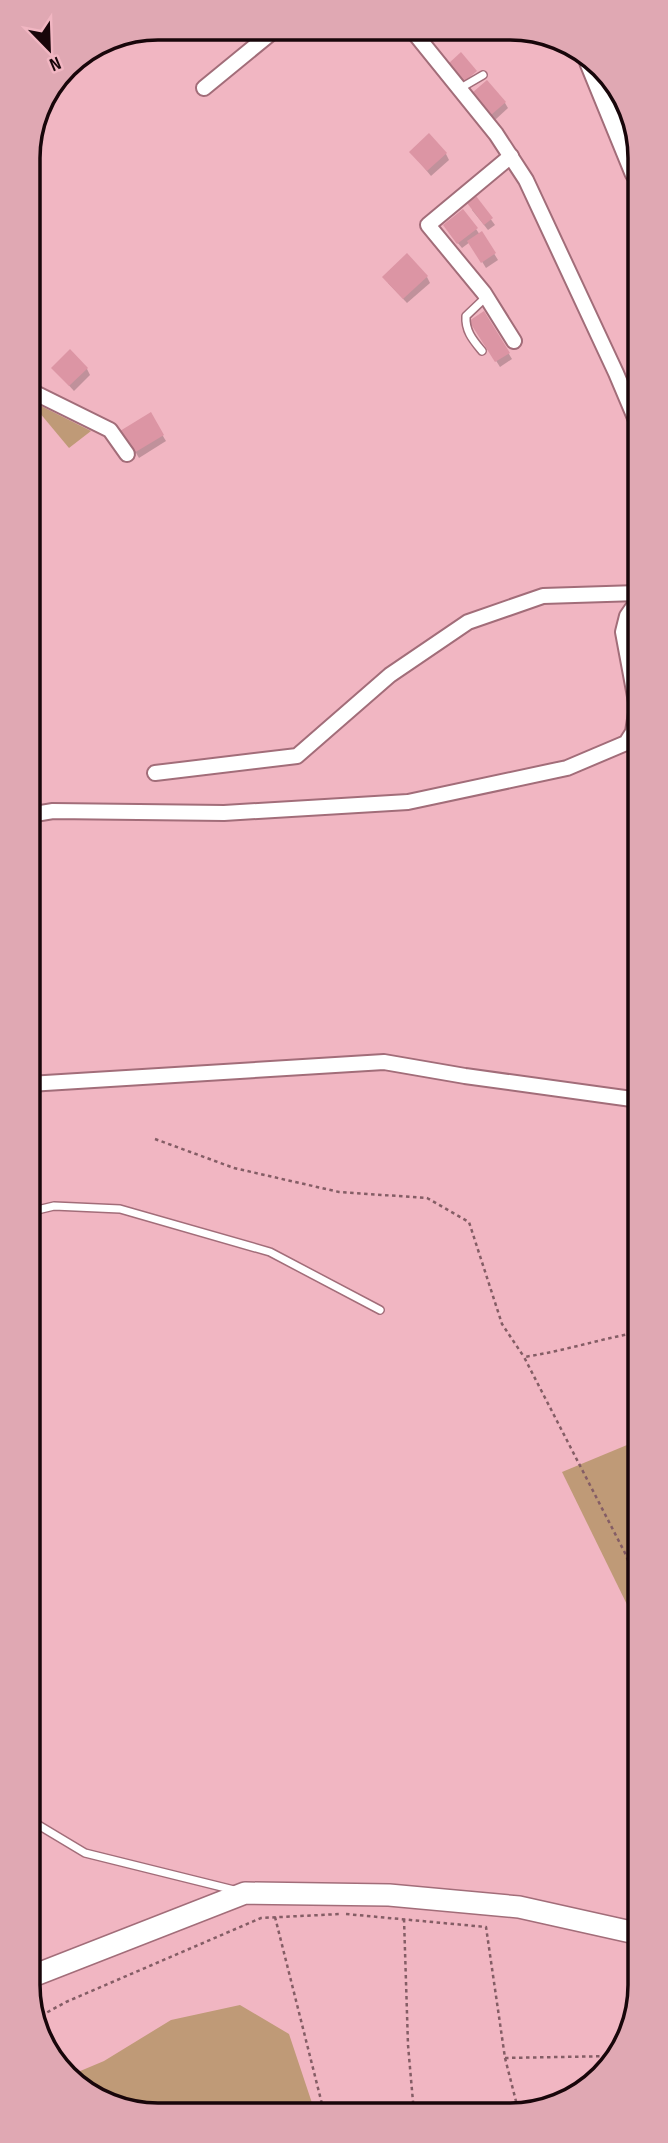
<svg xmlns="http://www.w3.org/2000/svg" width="668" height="2143" viewBox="0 0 668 2143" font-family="'Sofia Sans Condensed',sans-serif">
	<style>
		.green { fill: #bf9a77 }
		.shadow { fill: #0003 }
		.building { fill: #dc95a4 }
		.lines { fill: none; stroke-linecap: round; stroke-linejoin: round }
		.lane-casing { stroke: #a26d79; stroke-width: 10 }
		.street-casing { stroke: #a26d79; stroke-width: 18 }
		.secondary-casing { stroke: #a26d79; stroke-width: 24 }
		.highway-casing { stroke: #a26d79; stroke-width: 30 }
		.path { stroke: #845d65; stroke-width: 2.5; stroke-dasharray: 3.5 3.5; stroke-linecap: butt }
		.lane { stroke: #fff; stroke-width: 7 }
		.street { stroke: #fff; stroke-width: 14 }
		.secondary { stroke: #fff; stroke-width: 21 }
		.highway { stroke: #fff; stroke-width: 26 }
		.rim { fill: none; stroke: #18060a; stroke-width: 3.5 }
	</style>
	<rect width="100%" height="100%" fill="#f1b6c2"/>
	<g class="green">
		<path d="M29 400 91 431 69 448Z"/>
		<path d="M639 1440V1629L562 1472Z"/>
		<path d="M240 2005 289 2034 315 2112H132L66 2077 104 2061 171 2020Z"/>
	</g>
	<g class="shadow">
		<path d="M478 99 505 103 508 108 495 120Z"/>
		<path d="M411 152 446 154 449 160 431 176Z"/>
		<path d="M476 199 495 225 488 230 472 210Z"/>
		<path d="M476 229 480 235 482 234 498 260 486 268 470 242 462 248 448 231Z"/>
		<path d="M427 277 430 283 407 303 388 283Z"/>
		<path d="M484 313 512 359 500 367 471 321Z"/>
		<path d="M53 368 87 369 90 375 74 391Z"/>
		<path d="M150 415 166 441 139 458 123 431Z"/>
	</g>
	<g class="building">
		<path d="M461 52 477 71 464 82 448 64Z"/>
		<path d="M487 80 506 102 491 115 472 93Z"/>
		<path d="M429 133 447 153 427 171 409 152Z"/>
		<path d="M476 196 493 218 484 225 467 203Z"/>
		<path d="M463 209 478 228 457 244 443 225Z"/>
		<path d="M482 231 496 253 481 263 467 241Z"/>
		<path d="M407 253 428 276 403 299 382 277Z"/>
		<path d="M484 311 510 353 495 362 469 321Z"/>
		<path d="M70 349 88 368 69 386 51 368Z"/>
		<path d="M151 412 164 435 134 453 120 431Z"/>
	</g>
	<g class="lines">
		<g class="lane-casing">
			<g id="lane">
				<path d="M459 89 483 75"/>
				<path d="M482 351C473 340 465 331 466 316L486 297"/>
				<path d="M29 1212 54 1206 120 1209 270 1252 380 1310"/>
				<path d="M30 1820 85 1853 234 1890"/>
			</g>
		</g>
		<g class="street-casing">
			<g id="street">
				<path d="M412 30 496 134 526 180 616 373 638 425"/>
				<path d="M204 88 276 29"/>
				<path d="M511 156 428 225 484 293 514 341"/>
				<path d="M29 390 110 430 127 454"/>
				<path d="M155 773 297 756 390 675 468 622 543 596 638 593"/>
				<path d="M29 815 53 811 224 813 408 802 567 768 626 743 633 732 637 707 623 632 627 616 638 600"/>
				<path d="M29 1084 384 1062 465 1076 639 1100"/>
			</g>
		</g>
		<g class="secondary-casing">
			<path id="secondary" d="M30 1977 245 1893 389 1895 519 1907 640 1934"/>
		</g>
		<g class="highway-casing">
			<path id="highway" d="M593 61 638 171"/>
		</g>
		<g class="path">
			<path d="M629 368 638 364"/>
			<path d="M155 1139 234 1168 339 1192 427 1198 469 1222 502 1324 524 1357"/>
			<path d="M639 1332C600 1339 564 1351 524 1357L625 1553 639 1587"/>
			<path d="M627 1554 639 1561"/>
			<path d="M346 1914 486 1927 505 2058 519 2113"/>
			<path d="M275 1917 324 2112"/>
			<path d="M404 1919 408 2045 414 2113"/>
			<path d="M35 2019 66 2002 261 1918 340 1914"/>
			<path d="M505 2058 614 2056"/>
		</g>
		<use href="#lane" class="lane"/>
		<use href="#street" class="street"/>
		<use href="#secondary" class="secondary"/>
		<use href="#highway" class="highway"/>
	</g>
	<path d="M0 0H668V2143H0ZM158 40H510A118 118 0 0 1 628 158V1985A118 118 0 0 1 510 2103H158A118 118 0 0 1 40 1985V158A118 118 0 0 1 158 40Z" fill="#e0a8b3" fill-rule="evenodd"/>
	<path class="rim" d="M158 40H510A118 118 0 0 1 628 158V1985A118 118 0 0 1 510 2103H158A118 118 0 0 1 40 1985V158A118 118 0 0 1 158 40Z"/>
	<g transform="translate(49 49) rotate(157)" stroke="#f1b6c2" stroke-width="5" paint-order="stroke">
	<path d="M0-5L12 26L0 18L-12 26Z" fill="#18060a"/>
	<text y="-10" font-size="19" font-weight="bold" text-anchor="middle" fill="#18060a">N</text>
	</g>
</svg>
